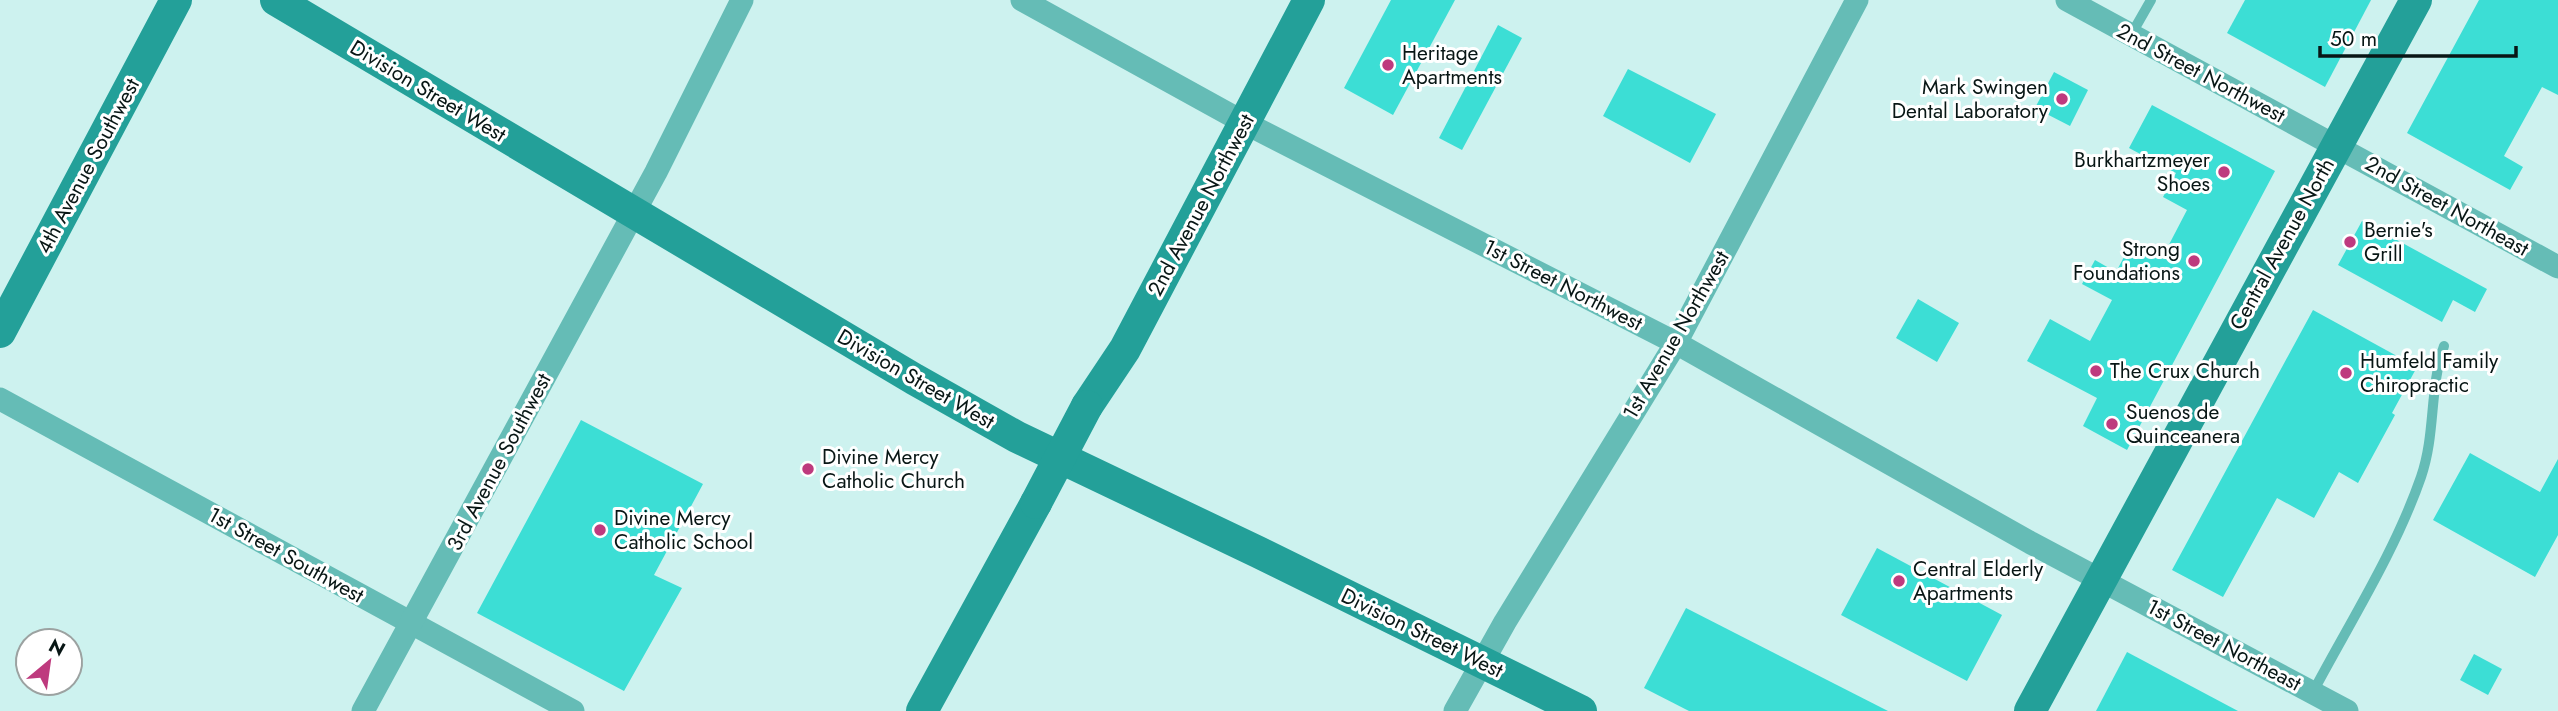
<svg xmlns="http://www.w3.org/2000/svg" width="2558" height="711" viewBox="0 0 2558 711" font-family="Jost,sans-serif">
	<style>
		.building { fill: #3cded5 }
		.lines { fill: none; stroke-linecap: round; stroke-linejoin: round }
		.lane { stroke: #65bcb6; stroke-width: 10 }
		.street { stroke: #65bcb6; stroke-width: 23 }
		.secondary { stroke: #23a099; stroke-width: 32 }
		.secondary-bridge { stroke: #23a099; stroke-width: 32 }
		.poi-dot { fill: #be3a7e; stroke: #fff; stroke-width: 2.5 }
		.labels { text-anchor: middle; dominant-baseline: central; stroke-width: 6; stroke-linejoin: round; paint-order: stroke }
		.poi-label { font-size: 21px; fill: #081615; stroke: #fff; text-anchor: start }
		.street-label { font-size: 21px; fill: #081615; stroke: #fff }
	</style>
	<rect width="100%" height="100%" fill="#cdf2ef"/>
	<g class="building">
		<path d="M1391 0H1455L1393 115 1344 88Z"/>
		<path d="M2245 0H2371L2325 87 2227 33Z"/>
		<path d="M2479 0H2558V95L2542 87 2504 156 2523 167 2510 190 2407 133Z"/>
		<path d="M1498 25 1522 38 1462 150 1439 138Z"/>
		<path d="M1628 69 1716 114 1690 163 1603 116Z"/>
		<path d="M2054 72 2088 90 2070 126 2035 108Z"/>
		<path d="M2152 105 2275 171 2127 450 2083 426 2097 398 2027 361 2050 319 2090 341 2112 300 2082 284 2095 260 2116 272 2132 242 2162 258 2187 210 2163 197 2176 173 2129 148Z"/>
		<path d="M2362 221 2487 289 2475 312 2453 300 2442 322 2338 265Z"/>
		<path d="M1918 299 1959 323 1937 362 1896 338Z"/>
		<path d="M2313 310 2417 367 2392 413 2395 415 2358 483 2339 472 2314 518 2277 498 2223 597 2172 570Z"/>
		<path d="M581 420 703 484 654 575 682 588 624 691 477 613Z"/>
		<path d="M2470 453 2540 492 2558 459V535L2535 577 2433 520Z"/>
		<path d="M1877 548 2002 615 1967 681 1841 615Z"/>
		<path d="M1686 608 1888 711H1689L1644 688Z"/>
		<path d="M2127 652 2238 711H2096Z"/>
		<path d="M2474 654 2502 669 2488 695 2460 680Z"/>
	</g>
	<g class="lines">
		<g class="lane">
			<path d="M2131 35 2151 0"/>
			<path d="M2313 692C2350 622 2395 552 2421 477 2436 434 2429 388 2444 346"/>
		</g>
		<g class="street">
			<path d="M1022 0 1245 123 1676 343 2031 543 2347 711"/>
			<path d="M2067 0 2558 267"/>
			<path d="M0 399 573 711"/>
			<path d="M363 711 656 172 742 0"/>
			<path d="M1455 711 1505 622 1676 343 1857 0"/>
		</g>
		<g class="secondary">
			<path d="M276 0 914 379 1017 437 1258 552 1581 711"/>
			<path d="M0 332 176 0"/>
			<path d="M1087 406 1125 349 1309 0"/>
			<path d="M922 711 1036 503"/>
			<path d="M2030 711 2416 0"/>
		</g>
		<path class="secondary-bridge" d="M1036 503 1087 406"/>
	</g>
	<g class="poi-dot">
		<circle cx="1388" cy="65" r="7"/>
		<circle cx="2062" cy="99" r="7"/>
		<circle cx="2224" cy="172" r="7"/>
		<circle cx="2350" cy="242" r="7"/>
		<circle cx="2194" cy="261" r="7"/>
		<circle cx="2096" cy="371" r="7"/>
		<circle cx="2346" cy="373" r="7"/>
		<circle cx="2112" cy="424" r="7"/>
		<circle cx="808" cy="469" r="7"/>
		<circle cx="600" cy="530" r="7"/>
		<circle cx="1899" cy="581" r="7"/>
	</g>
	<g class="labels">
		<g class="poi-label">
			<text x="1402" y="53">Heritage<tspan x="1402" dy="24">Apartments</tspan></text>
			<text x="2048" y="87" text-anchor="end">Mark Swingen<tspan x="2048" dy="24">Dental Laboratory</tspan></text>
			<text x="2210" y="160" text-anchor="end">Burkhartzmeyer<tspan x="2210" dy="24">Shoes</tspan></text>
			<text x="2364" y="230">Bernie's<tspan x="2364" dy="24">Grill</tspan></text>
			<text x="2180" y="249" text-anchor="end">Strong<tspan x="2180" dy="24">Foundations</tspan></text>
			<text x="2360" y="361">Humfeld Family<tspan x="2360" dy="24">Chiropractic</tspan></text>
			<text x="2110" y="371">The Crux Church</text>
			<text x="2126" y="412">Suenos de<tspan x="2126" dy="24">Quinceanera</tspan></text>
			<text x="822" y="457">Divine Mercy<tspan x="822" dy="24">Catholic Church</tspan></text>
			<text x="614" y="518">Divine Mercy<tspan x="614" dy="24">Catholic School</tspan></text>
			<text x="1913" y="569">Central Elderly<tspan x="1913" dy="24">Apartments</tspan></text>
		</g>
		<g class="street-label">
			<text transform="translate(2201 73) rotate(28)">2nd Street Northwest</text>
			<text transform="translate(428 91) rotate(31)">Division Street West</text>
			<text transform="translate(88 166) rotate(-62)">4th Avenue Southwest</text>
			<text transform="translate(1201 205) rotate(-62)">2nd Avenue Northwest</text>
			<text transform="translate(2447 206) rotate(29)">2nd Street Northeast</text>
			<text transform="translate(2282 244) rotate(-61)">Central Avenue North</text>
			<text transform="translate(1563 285) rotate(27)">1st Street Northwest</text>
			<text transform="translate(1676 335) rotate(-60)">1st Avenue Northwest</text>
			<text transform="translate(916 379) rotate(30)">Division Street West</text>
			<text transform="translate(499 462) rotate(-62)">3rd Avenue Southwest</text>
			<text transform="translate(286 555) rotate(29)">1st Street Southwest</text>
			<text transform="translate(1422 633) rotate(26)">Division Street West</text>
			<text transform="translate(2224 645) rotate(28)">1st Street Northeast</text>
		</g>
	</g>
	<g transform="translate(49 662) rotate(29)"><circle r="33" fill="#ffffff" stroke="#9ca2a1" stroke-width="2"/>
	<path d="M0-5L12 26L0 18L-12 26Z" fill="#be3a7e"/>
	<text y="-10" font-size="19" font-weight="bold" text-anchor="middle" fill="#081615">N</text>
	</g>
	<path d="M2320 46v10h196v-10" fill="none" stroke="#081615" stroke-width="3.5"/>
	<text x="2330" y="46" font-size="21" fill="#081615" stroke="#ffffff" stroke-width="5" paint-order="stroke">50 m</text>
</svg>
